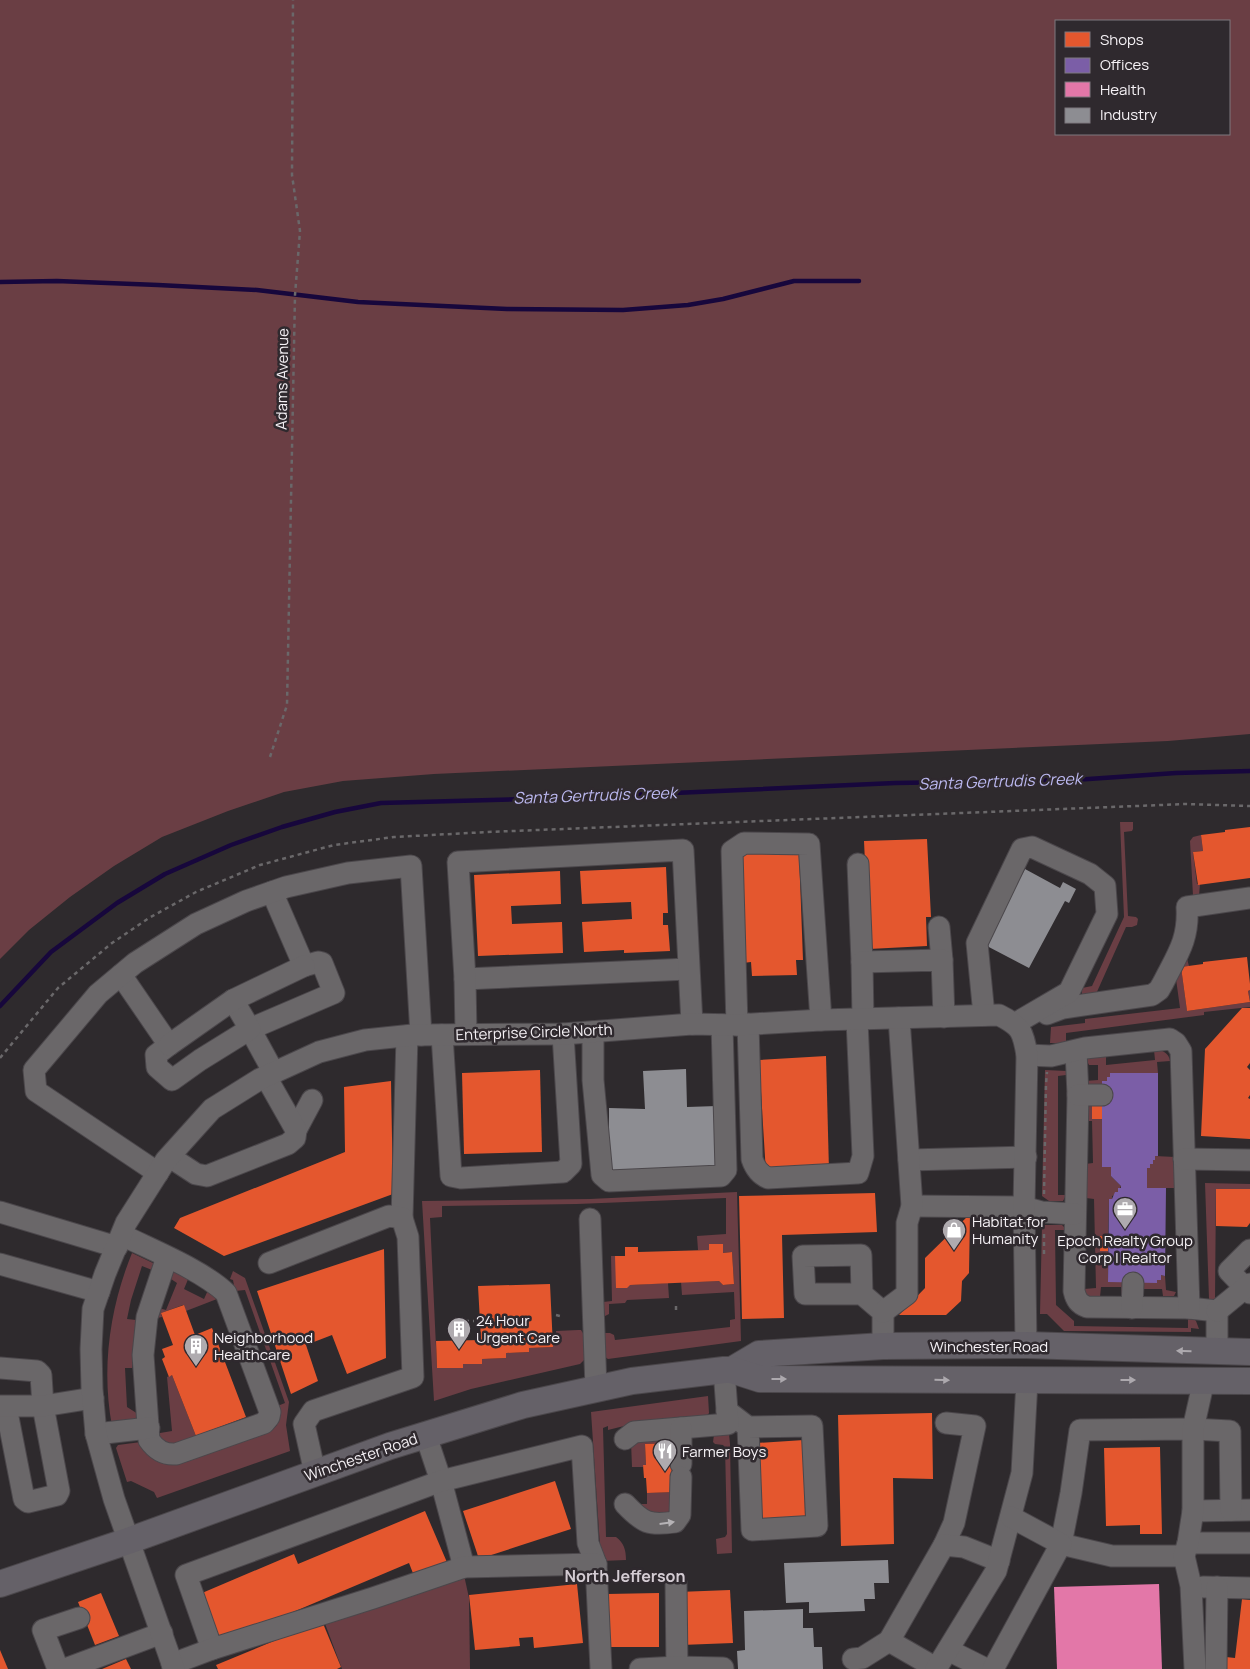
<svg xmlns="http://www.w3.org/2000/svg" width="1250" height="1669" viewBox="0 0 1250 1669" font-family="Manrope,sans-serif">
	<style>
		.green { fill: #6a3e44; fill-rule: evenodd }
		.shops { fill: #e4572e }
		.offices { fill: #7b5ea7 }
		.health { fill: #e377a8 }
		.industry { fill: #8d8d92 }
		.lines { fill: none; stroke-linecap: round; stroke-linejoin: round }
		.stream { stroke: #17073c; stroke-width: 4.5 }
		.minor-casing { stroke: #4b474b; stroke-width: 23 }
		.major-casing { stroke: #4b474b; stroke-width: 28 }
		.path { stroke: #6a686a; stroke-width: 2.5; stroke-dasharray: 4 4; stroke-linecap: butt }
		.minor { stroke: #6a6769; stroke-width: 21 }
		.major { stroke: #656168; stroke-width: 26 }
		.oneway { fill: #ada9ae }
		.oneway2 { fill: #b6b3b6 }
		.labels { text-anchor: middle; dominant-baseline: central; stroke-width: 5; stroke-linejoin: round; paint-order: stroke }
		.street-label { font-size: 15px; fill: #f5f1f5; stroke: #2f292e }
		.poi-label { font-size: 15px; fill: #f5f1f5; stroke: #2f292e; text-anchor: start }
		.water-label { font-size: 16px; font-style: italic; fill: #bcb9f1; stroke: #2f292e }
		.neighbourhood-label { font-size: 16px; font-weight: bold; fill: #d4ccd3; stroke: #2f292e }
	</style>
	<rect width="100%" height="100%" fill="#2e2a2d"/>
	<g class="green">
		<path d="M0 0H1250V734L1168 741 434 774 343 781 284 792 228 811 162 837 114 866 70 897 29 930 0 959ZM1229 21V134H1056V21Z"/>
		<path d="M1120 822H1133V829L1132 831 1124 832 1128 916 1136 917 1138 919 1137 925 1132 927H1126L1096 994 1082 995V988L1092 986 1124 917Z"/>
		<path d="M1201 835 1203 851 1193 852 1197 884H1200L1199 896H1193L1190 841 1193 837Z"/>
		<path d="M1186 955 1189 966 1181 967 1187 1011 1250 1002 1248 991 1250 990V1007L1204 1012V1015L1066 1033V1041L1063 1043H1050L1051 1027 1085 1023V1019L1180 1008 1176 979Z"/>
		<path d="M1156 1049C1163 1051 1169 1053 1170 1061L1157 1062 1158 1073H1111L1110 1077H1107V1081H1102V1085H1087L1085 1081 1098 1080V1065H1089L1086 1059 1088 1057 1106 1056V1065L1155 1060 1154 1050Z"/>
		<path d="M1045 1070 1067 1071 1066 1075 1058 1076V1195H1066L1063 1201H1049L1042 1196Z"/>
		<path d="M1092 1104V1119H1102V1167H1111V1176L1121 1186 1118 1192H1115V1195L1112 1196V1199H1109L1108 1237 1100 1236V1250L1108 1251V1282H1127L1125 1296 1121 1297V1287H1101L1100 1297 1091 1299 1085 1294 1084 1289 1096 1288 1094 1199 1086 1198 1085 1164 1093 1163 1092 1121H1087L1085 1105Z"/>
		<path d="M1155 1156 1175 1157 1176 1188H1147V1168L1150 1164H1152L1153 1160H1155Z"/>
		<path d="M1205 1183 1250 1184V1189L1216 1190 1215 1299H1209Z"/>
		<path d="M737 1192 741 1341 608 1359 605 1357 603 1333H610L614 1335 615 1340 730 1327V1320L735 1319 734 1292 682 1295 681 1282 719 1281 723 1285 734 1284 732 1252 723 1253 722 1244H710L709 1250H698L697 1236 726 1234V1198L577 1204 442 1206V1217L430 1218 437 1368H463V1364H482V1359L506 1358V1353L529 1352V1348L553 1347 552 1337H556V1331L578 1330H581L584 1335 585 1359 580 1364 471 1389 434 1401 422 1201 590 1199Z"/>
		<path d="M1042 1225H1062L1067 1230H1055L1056 1305 1074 1321V1326L1188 1328V1319L1192 1317 1196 1321 1199 1329 1191 1328V1332L1064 1331 1047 1314H1040Z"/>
		<path d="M132 1253 155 1264 152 1270 142 1266 131 1300 127 1319 136 1320 132 1368H125L127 1407 138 1414V1418L133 1421 112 1426C101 1368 110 1307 132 1253Z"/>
		<path d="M611 1256H615L630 1285 668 1283 669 1298 627 1300 625 1303 609 1304V1314L605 1316 603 1302 612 1301Z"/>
		<path d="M172 1269 189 1277 184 1289 204 1299 209 1288 217 1299 186 1311 183 1305 161 1313 162 1317 157 1318 159 1308 166 1310 177 1283 168 1277Z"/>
		<path d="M233 1271 245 1278 289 1402 286 1425 290 1451 157 1498 154 1492 131 1481 127 1482 116 1448 118 1445 141 1442 144 1449 274 1428 277 1425 275 1407 285 1403 245 1290 235 1291 233 1280 230 1279Z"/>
		<path d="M1161 1275 1165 1276 1166 1290 1176 1292 1174 1296H1163L1162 1289H1144V1297H1141L1139 1283 1161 1279Z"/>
		<path d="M172 1375 196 1436 257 1414V1416L169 1447 154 1434 172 1431 167 1377Z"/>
		<path d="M708 1396 709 1413 707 1416 632 1424 608 1430V1426L603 1428 606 1537H616C624 1543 626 1550 626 1560L601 1561 591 1412Z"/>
		<path d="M729 1434 730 1444 732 1553 717 1554 716 1539 725 1537 727 1534 725 1447 723 1445 715 1444 713 1442 714 1435Z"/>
		<path d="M672 1439 674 1443 645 1444 646 1465H643V1467H632L631 1442Z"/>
		<path d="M676 1492V1513L652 1519 634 1504H647V1493Z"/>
		<path d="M464 1575 469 1598 470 1669H342L324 1621Z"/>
	</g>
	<g class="shops">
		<path d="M1250 827V878L1198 885 1193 852 1203 851 1201 835 1225 832V830Z"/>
		<path d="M927 839 931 917H926L927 946 869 949 864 841Z"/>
		<path d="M799 852 803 960H796L797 975 752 976 751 962 743 963 739 854Z"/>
		<path d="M666 867 668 913H663V925H668L670 951 624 953V950L584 952 582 922 632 919 631 902 582 904 580 871Z"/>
		<path d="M560 871 561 904 511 906 512 924 562 922 563 953 478 956 474 875Z"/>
		<path d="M1247 957 1250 984V990L1248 991 1250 1002 1187 1011 1181 967 1203 964V962Z"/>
		<path d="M1242 1008H1250V1063L1247 1067 1250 1070V1095L1248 1098 1250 1099V1139L1201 1136 1205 1049Z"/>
		<path d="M826 1056 829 1171 766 1173 759 1060Z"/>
		<path d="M540 1070 542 1152 464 1154 462 1073Z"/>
		<path d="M391 1081 393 1194 224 1256 174 1228 180 1218 345 1152 344 1087Z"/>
		<rect x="1092" y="1104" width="10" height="15"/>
		<path d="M1216 1189H1250V1223L1247 1227 1216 1226Z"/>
		<path d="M875 1193 877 1232 782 1235 784 1318 742 1319 739 1196Z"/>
		<path d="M970 1214 969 1273 962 1281 961 1301 946 1315H899L925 1288V1258Z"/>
		<path d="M1100 1236 1108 1237V1251H1100Z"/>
		<path d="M709 1244H723V1253L732 1252 734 1284 723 1285 719 1281 630 1285 627 1288H616L615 1256H625V1247H638V1252L709 1250Z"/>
		<path d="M384 1249 386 1358 347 1374 332 1335 306 1345 318 1381 291 1394 257 1291Z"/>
		<path d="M550 1284 553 1347 529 1348V1352L506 1353V1358L482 1359V1364H463V1368H437L436 1341 481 1340 478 1286Z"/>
		<path d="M184 1305 195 1335 212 1328 246 1417 196 1436 172 1375 169 1377 162 1359 165 1357 162 1349 173 1345 161 1313Z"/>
		<path d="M932 1413 933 1479 893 1478 894 1544 841 1546 838 1415Z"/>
		<path d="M804 1440 805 1521 760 1524 756 1443Z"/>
		<path d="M674 1443 676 1492 647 1493 646 1478H644L643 1465H646L645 1444Z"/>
		<path d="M1160 1447 1162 1534H1140V1525L1106 1526 1104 1448Z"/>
		<path d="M555 1481 571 1529 479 1559 463 1511Z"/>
		<path d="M425 1511 449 1567 416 1581 409 1563 236 1636 214 1642 195 1596 294 1554 298 1564Z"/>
		<path d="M577 1584 583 1643 534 1648 533 1637 519 1638 520 1646 475 1650 469 1595Z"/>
		<path d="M730 1590 733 1643 681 1645 678 1592Z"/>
		<path d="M101 1593 119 1636 95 1645 78 1602Z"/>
		<path d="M659 1593V1647H608L607 1594Z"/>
		<path d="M1242 1599 1250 1600V1669H1225L1226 1657 1235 1658Z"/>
		<path d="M322 1621 341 1667 337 1669H218L216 1665Z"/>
		<path d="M0 1650 8 1669H0Z"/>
		<path d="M126 1659 131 1669H102Z"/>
	</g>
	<path class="offices" d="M1110 1073H1158V1156H1155V1160H1153V1164H1150V1168H1147V1188H1166L1165 1276 1161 1275V1280H1157V1283L1108 1282 1109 1199H1112L1115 1192H1118V1188H1121V1186L1111 1176V1167H1102V1081H1107V1077H1110Z"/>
	<path class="health" d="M1159 1584 1162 1669H1057L1054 1587Z"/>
	<g class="industry">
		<path d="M1025 869 1060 888 1063 882 1076 889 1069 903 1065 901 1029 968 985 945Z"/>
		<path d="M686 1069 687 1107 717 1106 718 1166 609 1172V1108L645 1109 643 1071Z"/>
		<path d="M888 1560 889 1583H874L875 1599H864L865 1611 809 1613V1602L786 1603 784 1563Z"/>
		<path d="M803 1609V1628H813L814 1647H822L823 1669H738L737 1651 745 1650 744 1611Z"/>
	</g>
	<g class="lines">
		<g class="stream">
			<path d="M0 282 57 281 158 285 257 290 358 302 507 309 623 310 688 305 723 299 794 281H859"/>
			<path d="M0 1006 51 952 117 903 165 874 231 845 282 827 335 812 381 803 563 798 895 783 1074 780 1176 773 1250 771"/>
		</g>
		<g class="minor-casing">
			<g id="minor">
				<path d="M858 864 862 962"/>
				<path d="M272 892 304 966 318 962 322 963 334 993 250 1029 274 1073"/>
				<path d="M939 927 942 960"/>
				<path d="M121 975 169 1045 156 1055 157 1067 172 1080 200 1060 250 1029 233 1000"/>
				<path d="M465 979 688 969"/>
				<path d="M1047 1014 1063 1008 1152 995 1159 990 1163 983C1177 955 1189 940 1187 907L1250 898"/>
				<path d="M984 1015 977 943 1022 849 1032 847 1090 874 1105 886 1107 914 1069 992 1016 1023"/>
				<path d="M863 1019 862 962 942 960 944 1017"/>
				<path d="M748 1024 752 1159C755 1168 759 1174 768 1178L858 1173 863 1156 857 1020"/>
				<path d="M737 1025 732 851 744 843 809 844 821 1020"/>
				<path d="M593 1032V1080L602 1175 609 1181 721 1176 726 1170 722 1025"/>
				<path d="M466 1034 465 979 458 862 683 850 692 1024"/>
				<path d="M442 1035 451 1176 461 1178 563 1172 571 1164 563 1034"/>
				<path d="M169 1045 233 1000 304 966"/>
				<path d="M1076 1051 1078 1095 1074 1291C1076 1300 1079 1304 1087 1307L1189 1308 1217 1311V1352"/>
				<path d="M1027 1055 1051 1056 1085 1048 1170 1039 1176 1043 1181 1051 1189 1308"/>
				<path d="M1078 1095H1102"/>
				<path d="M296 1130 312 1100"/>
				<path d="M170 1157 196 1174 207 1176 288 1144 295 1138 296 1130 266 1077"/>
				<path d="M1184 1159 1250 1160"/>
				<path d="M909 1160 1026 1157"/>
				<path d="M158 1173 36 1091 34 1070 98 994 135 963 196 924 246 901 286 887 348 873 411 866 421 1035"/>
				<path d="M912 1206 1024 1207 1042 1212 1075 1214"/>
				<path d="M0 1212 117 1247"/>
				<path d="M402 1218 407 1036"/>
				<path d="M590 1219 596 1388"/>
				<path d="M122 1235C152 1250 202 1270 226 1293L270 1412 269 1417 264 1423 176 1454C164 1455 156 1450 149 1440L143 1355 147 1317 167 1257"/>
				<path d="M1250 1250 1229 1271 1250 1293"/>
				<path d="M269 1263 389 1216 402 1218 408 1237 413 1377 313 1411 304 1424 315 1473"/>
				<path d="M0 1264 99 1292"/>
				<path d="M862 1294H805L803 1256 861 1255 862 1294 883 1312V1346"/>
				<path d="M1132 1308 1133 1283"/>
				<path d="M1217 1311 1250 1284"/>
				<path d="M883 1312 907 1294V1223L912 1206 899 1018"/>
				<path d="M0 1368 37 1371 41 1375 43 1406 59 1491 57 1495 28 1502 24 1499 6 1407"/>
				<path d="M0 1406H43L93 1398"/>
				<path d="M727 1411 748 1427 812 1426 817 1526 752 1530 748 1427"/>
				<path d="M96 1434 149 1428"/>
				<path d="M426 1436 441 1481 464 1567"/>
				<path d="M625 1439 634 1432 728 1424 724 1370"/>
				<path d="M681 1464V1428"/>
				<path d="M625 1504C643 1523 649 1526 675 1522L680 1515 681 1477"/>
				<path d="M1193 1511 1250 1510"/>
				<path d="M1188 1543H1250"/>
				<path d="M944 1545 954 1523 975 1426 946 1423"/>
				<path d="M1184 1556H1112L1061 1544 1071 1493 1080 1430 1193 1429 1230 1431 1231 1510"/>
				<path d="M676 1583 677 1669"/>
				<path d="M1203 1587 1250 1588"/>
				<path d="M212 1649 186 1575 441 1481 582 1446 588 1543 596 1564"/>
				<path d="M948 1650 986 1669"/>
				<path d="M853 1659 862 1658 889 1641"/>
				<path d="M172 1664 212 1649 373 1598 464 1567 596 1564 601 1669"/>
				<path d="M936 1668 889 1641 944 1545 964 1547 999 1561"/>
				<path d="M58 1669 43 1630 79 1618"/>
				<path d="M65 1669 162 1633"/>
				<path d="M174 1669 114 1499 96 1434 92 1389 91 1349 93 1309 105 1274 126 1223 166 1160 212 1109 260 1079 319 1052 365 1040 413 1035 563 1034 692 1024 737 1025 821 1020 999 1015C1021 1026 1023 1031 1027 1055L1024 1207 1026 1345"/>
				<path d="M640 1669 677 1667 723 1668"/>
				<path d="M936 1669 996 1571 1022 1473 1027 1381"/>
				<path d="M993 1669 1061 1544 1011 1517"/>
				<path d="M1195 1669 1191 1586 1184 1556 1188 1543 1193 1511V1429L1204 1380"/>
				<path d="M1216 1669 1217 1587"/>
			</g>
		</g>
		<g class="major-casing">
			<g id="major">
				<path d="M732 1370 759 1354 883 1346 1026 1345 1250 1352"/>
				<path d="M0 1584 128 1541 390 1446 523 1405 632 1381 724 1370H732L760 1379 1250 1381"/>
			</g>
		</g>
		<g class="path">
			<path d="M270 757 287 705 295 295 300 231 292 175 293 0"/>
			<path d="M0 1058 58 988 112 943 149 918 196 892 260 865 334 845 394 837 488 832 1186 804 1250 806"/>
			<path d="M1044 1194 1046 1084 1047 1072"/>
			<path d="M1044 1254V1230"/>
			<path d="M676 1306V1314"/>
			<path d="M556 1315 560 1316"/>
			<path d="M457 1321H474"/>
		</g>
		<use href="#minor" class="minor"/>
		<use href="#major" class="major"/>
	</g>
	<defs><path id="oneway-solid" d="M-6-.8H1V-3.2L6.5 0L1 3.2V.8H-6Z" transform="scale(1.25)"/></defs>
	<g class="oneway">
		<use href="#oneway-solid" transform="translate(1184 1351) rotate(-178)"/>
		<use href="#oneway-solid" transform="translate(779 1379)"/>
		<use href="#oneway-solid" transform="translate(942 1380) rotate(1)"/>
		<use href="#oneway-solid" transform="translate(1128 1380)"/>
	</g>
	<use class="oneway2" href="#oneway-solid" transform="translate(667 1523) rotate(-8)"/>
	<defs>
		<g id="office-pin" transform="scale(1.25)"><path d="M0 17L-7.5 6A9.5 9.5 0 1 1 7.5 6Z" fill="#afabaf" stroke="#2f292e"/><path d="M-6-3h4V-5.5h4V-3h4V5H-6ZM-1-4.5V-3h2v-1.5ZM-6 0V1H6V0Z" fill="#fff"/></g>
		<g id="shop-pin" transform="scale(1.25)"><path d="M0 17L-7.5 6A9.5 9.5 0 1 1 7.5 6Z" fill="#afabaf" stroke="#2f292e"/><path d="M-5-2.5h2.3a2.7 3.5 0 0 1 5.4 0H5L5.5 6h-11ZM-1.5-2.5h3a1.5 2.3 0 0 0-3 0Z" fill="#fff"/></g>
		<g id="building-pin" transform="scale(1.25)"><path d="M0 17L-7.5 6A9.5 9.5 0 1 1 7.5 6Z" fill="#afabaf" stroke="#2f292e"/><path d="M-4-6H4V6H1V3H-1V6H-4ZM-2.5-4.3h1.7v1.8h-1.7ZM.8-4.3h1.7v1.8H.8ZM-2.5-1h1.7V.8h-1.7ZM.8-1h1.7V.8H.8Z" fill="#fff"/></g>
		<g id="restaurant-pin" transform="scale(1.25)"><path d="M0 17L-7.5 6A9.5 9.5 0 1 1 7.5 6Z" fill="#afabaf" stroke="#2f292e"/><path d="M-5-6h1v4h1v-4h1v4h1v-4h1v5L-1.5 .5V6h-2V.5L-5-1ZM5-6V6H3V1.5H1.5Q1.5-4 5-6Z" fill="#fff"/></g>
	</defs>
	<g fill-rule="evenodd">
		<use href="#office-pin" x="1125" y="1209"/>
		<use href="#shop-pin" x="954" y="1230"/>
		<use href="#building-pin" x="459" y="1329"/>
		<use href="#building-pin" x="196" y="1346"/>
		<use href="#restaurant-pin" x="665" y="1451"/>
	</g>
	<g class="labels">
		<g class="street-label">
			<text transform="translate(282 379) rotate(-89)">Adams Avenue</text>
			<text transform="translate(534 1032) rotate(-2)">Enterprise Circle North</text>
			<text x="989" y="1346">Winchester Road</text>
			<text transform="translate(361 1457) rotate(-19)">Winchester Road</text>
		</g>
		<g class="poi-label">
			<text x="972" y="1221">Habitat for<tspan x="972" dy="17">Humanity</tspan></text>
			<text x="1125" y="1240" text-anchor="middle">Epoch Realty Group<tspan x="1125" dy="17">Corp | Realtor</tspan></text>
			<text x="476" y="1320">24 Hour<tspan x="476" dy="17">Urgent Care</tspan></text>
			<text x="214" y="1337">Neighborhood<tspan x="214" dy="17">Healthcare</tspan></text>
			<text x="682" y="1451">Farmer Boys</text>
		</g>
		<g class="water-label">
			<text transform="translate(1000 781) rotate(-2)">Santa Gertrudis Creek</text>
			<text transform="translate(595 795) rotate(-2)">Santa Gertrudis Creek</text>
		</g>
		<g class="neighbourhood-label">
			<text x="625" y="1576">North Jefferson</text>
		</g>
	</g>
	<rect x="1055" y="20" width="175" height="115" fill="#2f292e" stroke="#7e797e"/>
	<rect x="1065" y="32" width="25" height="15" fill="#e4572e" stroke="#7e797e"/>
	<text x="1100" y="45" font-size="15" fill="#f5f1f5">Shops</text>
	<rect x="1065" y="58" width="25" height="15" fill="#7b5ea7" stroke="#7e797e"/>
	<text x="1100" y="70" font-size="15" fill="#f5f1f5">Offices</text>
	<rect x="1065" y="82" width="25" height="15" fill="#e377a8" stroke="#7e797e"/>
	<text x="1100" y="95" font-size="15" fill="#f5f1f5">Health</text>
	<rect x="1065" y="108" width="25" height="15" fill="#8d8d92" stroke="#7e797e"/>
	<text x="1100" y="120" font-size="15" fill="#f5f1f5">Industry</text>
</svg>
